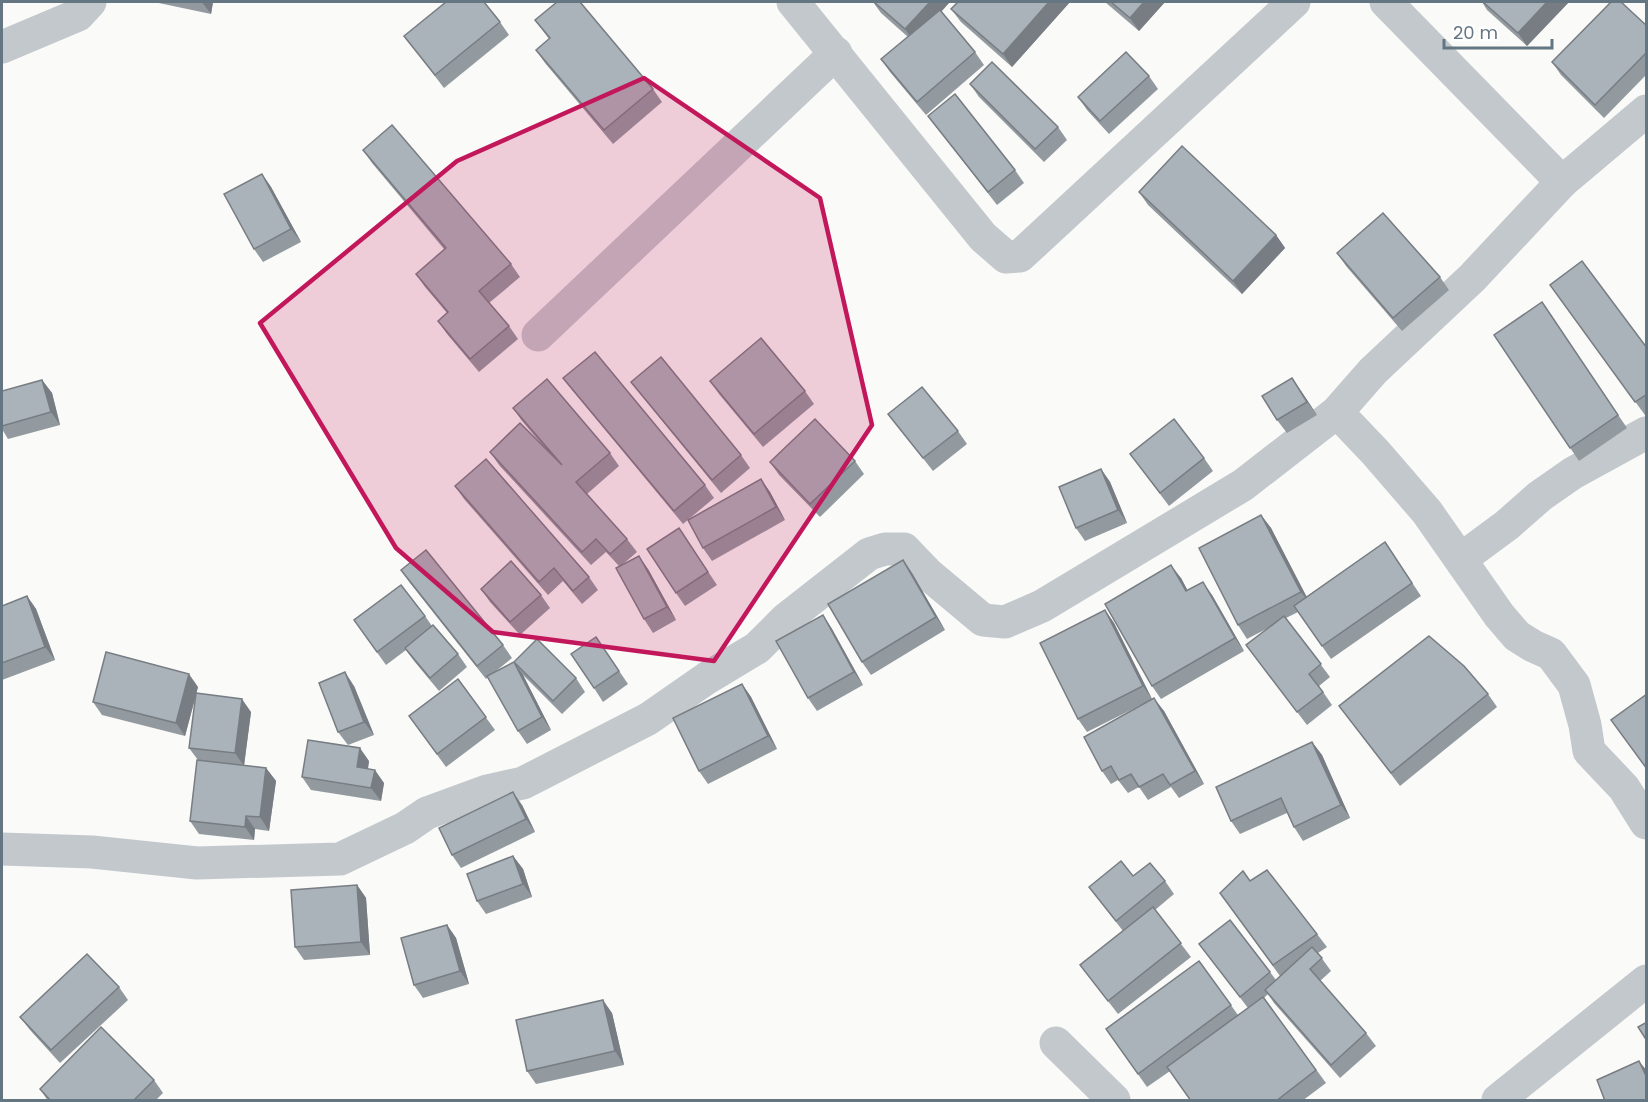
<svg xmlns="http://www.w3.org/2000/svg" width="1648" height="1102" viewBox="0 0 1648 1102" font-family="Poppins,sans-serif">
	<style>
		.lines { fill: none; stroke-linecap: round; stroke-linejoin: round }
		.minor { stroke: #c3c8cc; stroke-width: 33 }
		.wall { fill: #929a9f }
		.shaded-wall { fill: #777d82 }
		.building { fill: #aab3b9; stroke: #777d82; stroke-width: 1.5 }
		.marked { fill: #c2185b; fill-opacity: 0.2; stroke: #c2185b; stroke-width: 4.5; stroke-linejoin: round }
	</style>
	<rect width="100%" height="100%" fill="#fafaf8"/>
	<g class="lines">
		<g class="minor">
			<path d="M793 2 983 237 1006 257 1020 256 1294 2"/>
			<path d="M1386 2 1562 182"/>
			<path d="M2 47 78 15 90 2"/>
			<path d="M538 335 836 53"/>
			<path d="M1337 412 1376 453 1427 512 1499 615 1517 636 1533 646 1551 654 1574 685 1585 725 1589 751 1624 788 1646 823"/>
			<path d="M1461 559 1507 525 1540 496 1573 473 1646 433"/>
			<path d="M2 849 92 852 197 863 340 859 405 828 427 813 487 791 523 783 648 719 707 678 757 648 786 619 869 554 885 549H904L928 574 983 620 1005 622 1042 606 1243 485 1337 412 1373 371 1472 278 1562 182 1646 111"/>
			<path d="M1056 1043 1114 1100"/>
			<path d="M1498 1100 1646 981"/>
		</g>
	</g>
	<g class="wall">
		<path d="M154 2H213L211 14Z"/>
		<path d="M873 2 941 12 975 52 984 65 926 115 890 72 881 59 908 37 881 13Z"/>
		<path d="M1070 2 1012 67 961 22 951 9Z"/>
		<path d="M1105 2H1165L1139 31Z"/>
		<path d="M1482 2H1569L1527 46 1487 10Z"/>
		<path d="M535 20 653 89 662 102 613 144 545 63 536 50 549 39Z"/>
		<path d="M500 22 509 35 444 88 404 36Z"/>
		<path d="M1647 26V74L1604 118 1561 75 1552 62Z"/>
		<path d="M1149 76 1158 89 1109 134 1087 110 1078 97Z"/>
		<path d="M970 84 1058 127 1067 140 1044 162 979 97Z"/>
		<path d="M928 116 1015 170 1024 183 997 205Z"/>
		<path d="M363 150 511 264 520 277 489 303 509 326 518 339 479 372 447 334 438 321 447 313 425 287 416 274 444 249 372 163Z"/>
		<path d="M262 174 271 187 301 242 263 262 254 249Z"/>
		<path d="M1139 192 1276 235 1285 248 1242 294 1148 205Z"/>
		<path d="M1337 253 1440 277 1449 290 1402 331 1346 266Z"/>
		<path d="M1559 298 1647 348V413L1645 415Z"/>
		<path d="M1542 302 1627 428 1579 461 1494 335Z"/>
		<path d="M563 378 705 485 714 498 683 524 573 391Z"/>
		<path d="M42 380 52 393 60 425 8 439 2 429V391Z"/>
		<path d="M710 381 805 391 814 404 763 447 719 394Z"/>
		<path d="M631 382 741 455 750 468 721 493 641 395Z"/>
		<path d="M1301 391 1317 415 1287 433 1277 420Z"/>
		<path d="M513 408 610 453 619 466 587 494 627 539 637 552 622 565 648 569 676 620 653 633 644 619 619 566 606 552 591 565 499 465 490 452 544 447 522 421Z"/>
		<path d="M888 414 958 431 967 444 933 471Z"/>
		<path d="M1130 454 1204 458 1213 471 1169 506Z"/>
		<path d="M855 461 864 474 820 517 779 475 770 462Z"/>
		<path d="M1101 469 1110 482 1127 523 1085 541 1076 528Z"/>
		<path d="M761 479 770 492 785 520 712 561 703 548Z"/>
		<path d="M455 486 589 577 598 590 582 604 563 581 548 595 464 499Z"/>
		<path d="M1261 515 1271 528 1306 597 1385 542 1421 596 1331 659 1298 612 1286 618 1330 677 1319 686 1332 705 1307 725 1246 645 1272 626 1247 639 1238 625Z"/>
		<path d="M679 528 717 585 685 606 676 593Z"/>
		<path d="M903 560 912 573 945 630 871 675 862 662Z"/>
		<path d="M401 570 503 645 512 658 496 671 514 662 576 678 585 692 562 714 523 675 551 730 527 744 518 731 488 677 486 679 410 583Z"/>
		<path d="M1181 578 1187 590 1212 595 1244 651 1161 699 1152 686Z"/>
		<path d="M481 589 541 595 550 608 520 635 490 602Z"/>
		<path d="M27 596 36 609 55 660 2 680V606Z"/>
		<path d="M1105 610 1114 623 1152 699 1164 711 1204 784 1179 798 1171 787 1148 800 1139 787 1128 793 1118 780 1111 784 1102 771 1149 701 1087 732 1078 719Z"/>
		<path d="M823 615 832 629 863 685 817 711 808 698Z"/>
		<path d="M425 616 432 626 458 654 467 667 439 691 414 661 406 650 386 665 354 620Z"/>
		<path d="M596 637 628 684 603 702 594 688Z"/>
		<path d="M458 679 495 730 446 767 409 716Z"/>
		<path d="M742 684 751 697 777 749 708 784 699 771Z"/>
		<path d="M354 686 374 735 348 745 338 732Z"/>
		<path d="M198 687 196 693 251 712 244 765 266 768 276 781 269 831 255 829 254 840 199 834 190 821 198 760 189 748 196 695 185 736 102 715 93 702Z"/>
		<path d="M1488 694 1497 707 1400 786 1339 706Z"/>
		<path d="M1312 742 1322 755 1350 818 1303 841 1294 827 1287 813 1240 834 1231 821Z"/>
		<path d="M369 761 368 769 384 783 381 801 311 790 302 777Z"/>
		<path d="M522 805 535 832 461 868 452 855Z"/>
		<path d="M513 856 523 869 532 897 486 914 477 901Z"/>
		<path d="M1133 876 1165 881 1174 894 1155 910 1191 957 1118 1014 1080 965 1123 931 1089 887Z"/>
		<path d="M1250 881 1317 934 1327 947 1318 953 1331 971 1320 981 1366 1033 1376 1046 1340 1078 1274 1003 1268 994 1264 998 1326 1083 1302 1101H1191L1170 1071 1147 1087 1106 1029 1199 961 1238 1015 1248 1008 1199 944 1270 972 1276 980 1280 976 1220 893Z"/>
		<path d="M357 885 366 898 370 955 304 960 295 947Z"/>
		<path d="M447 925 456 938 469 984 423 998 414 985Z"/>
		<path d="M119 987 128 1000 60 1063 30 1030 20 1017Z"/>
		<path d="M612 1013 624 1065 536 1084 527 1071Z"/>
		<path d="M154 1080 163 1093 155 1101H48L40 1089Z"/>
	</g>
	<g class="shaded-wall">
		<path d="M202 2H213L211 14Z"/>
		<path d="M930 2H950L914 42 905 29Z"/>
		<path d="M1049 2H1070L1012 67 1003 54Z"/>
		<path d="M1144 2H1165L1139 31 1130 18Z"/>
		<path d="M1547 2H1569L1527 46 1518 33Z"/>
		<path d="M262 174 271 187 301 242 291 229Z"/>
		<path d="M1276 235 1285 248 1242 294 1233 281Z"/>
		<path d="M1292 378 1301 391 1317 415 1307 402Z"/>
		<path d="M42 380 52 393 60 425 51 412Z"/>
		<path d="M1101 469 1110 482 1127 523 1118 510Z"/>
		<path d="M761 479 770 492 785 520 776 507Z"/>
		<path d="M1261 515 1271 528 1311 605 1301 592Z"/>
		<path d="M639 556 648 569 676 620 667 607Z"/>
		<path d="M903 560 912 573 945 630 936 617Z"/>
		<path d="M1171 565 1181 578 1195 604 1186 591Z"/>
		<path d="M1203 582 1212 595 1244 651 1235 638Z"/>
		<path d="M27 596 36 609 55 660 45 647Z"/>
		<path d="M1105 610 1114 623 1152 699 1143 686Z"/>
		<path d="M823 615 832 629 863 685 854 672Z"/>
		<path d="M514 662 523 675 551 730 542 717Z"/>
		<path d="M345 672 354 686 374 735 364 722Z"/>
		<path d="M189 674 198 687 185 736 176 723Z"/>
		<path d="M742 684 751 697 777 749 768 736Z"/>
		<path d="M1154 698 1164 711 1204 784 1195 771Z"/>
		<path d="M242 699 251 712 244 766 235 753Z"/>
		<path d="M1312 742 1322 755 1350 818 1341 805Z"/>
		<path d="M360 748 369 761 366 780 357 767Z"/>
		<path d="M266 768 276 781 269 831 260 817Z"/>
		<path d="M375 770 384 783 381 801 371 788Z"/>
		<path d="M513 792 522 805 535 832 526 819Z"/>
		<path d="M246 816 255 829 254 840 245 827Z"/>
		<path d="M513 856 523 869 532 897 523 884Z"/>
		<path d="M357 885 366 898 370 955 361 942Z"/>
		<path d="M447 925 456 938 469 984 460 971Z"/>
		<path d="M603 1000 612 1013 624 1065 615 1051Z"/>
		<path d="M1639 1061 1647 1071V1078Z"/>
	</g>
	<g class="building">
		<path d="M446 2H484L500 22 435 75 404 36Z"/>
		<path d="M557 2H580L653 89 604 130 536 50 550 38 535 20Z"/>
		<path d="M874 2H930L905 29Z"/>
		<path d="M958 2H1049L1003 54 951 9Z"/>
		<path d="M1111 2H1144L1130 18Z"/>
		<path d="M1483 2H1547L1518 33Z"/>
		<path d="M1611 2H1621L1647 26V52L1595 105 1552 62Z"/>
		<path d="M940 10 975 52 917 102 881 59Z"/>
		<path d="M1126 52 1149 76 1100 121 1078 97Z"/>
		<path d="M992 62 1058 127 1035 149 970 84Z"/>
		<path d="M955 94 1015 170 988 192 928 116Z"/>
		<path d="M392 125 511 264 479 291 509 326 470 359 438 321 448 312 416 274 446 248 363 150Z"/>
		<path d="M1182 146 1276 235 1233 281 1139 192Z"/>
		<path d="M262 174 291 229 254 249 224 194Z"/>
		<path d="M1383 213 1440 277 1393 318 1337 253Z"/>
		<path d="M1582 261 1647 348V394L1635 402 1550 285Z"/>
		<path d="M1542 302 1618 415 1570 448 1494 335Z"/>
		<path d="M761 338 805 391 754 434 710 381Z"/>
		<path d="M595 352 705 485 674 511 563 378Z"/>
		<path d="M661 357 741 455 712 480 631 382Z"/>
		<path d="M1292 378 1307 402 1277 420 1262 396Z"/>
		<path d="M547 379 610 453 576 482 627 539 610 554 596 539 582 552 490 452 520 423 562 465 513 408Z"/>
		<path d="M42 380 51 412 2 426V391Z"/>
		<path d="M922 387 958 431 923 458 888 414Z"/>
		<path d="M815 419 855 461 810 504 770 462Z"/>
		<path d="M1174 419 1204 458 1160 493 1130 454Z"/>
		<path d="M486 459 589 577 573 591 554 568 539 582 455 486Z"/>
		<path d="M1101 469 1118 510 1076 528 1059 487Z"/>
		<path d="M761 479 776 507 703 548 688 520Z"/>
		<path d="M1261 515 1301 592 1238 625 1199 548Z"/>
		<path d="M679 528 708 572 676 593 647 549Z"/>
		<path d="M1385 542 1412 583 1322 646 1294 606Z"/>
		<path d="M426 550 503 645 477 666 401 570Z"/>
		<path d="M639 556 667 607 644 619 616 568Z"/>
		<path d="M903 560 936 617 862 662 828 604Z"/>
		<path d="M511 561 541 595 510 622 481 589Z"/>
		<path d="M1171 565 1186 591 1203 582 1235 638 1152 686 1105 604Z"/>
		<path d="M401 585 425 616 377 652 354 620Z"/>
		<path d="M27 596 45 647 2 663V606Z"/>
		<path d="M1105 610 1143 686 1078 719 1040 643Z"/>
		<path d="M823 615 854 672 808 698 776 641Z"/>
		<path d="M1284 616 1321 664 1309 674 1323 692 1297 712 1246 645Z"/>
		<path d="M433 625 458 654 430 678 405 648Z"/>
		<path d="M1429 636 1464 666 1488 694 1391 773 1339 706Z"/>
		<path d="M596 637 619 671 594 688 571 654Z"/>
		<path d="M537 639 576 678 553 701 514 662 542 717 518 731 487 676 514 662Z"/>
		<path d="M106 652 189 674 176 723 93 702Z"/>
		<path d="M345 672 364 722 338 732 319 683Z"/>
		<path d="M458 679 486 717 437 754 409 716Z"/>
		<path d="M742 684 768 736 699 771 673 718Z"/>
		<path d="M196 693 242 699 235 753 189 748Z"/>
		<path d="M1647 694V769L1611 720Z"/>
		<path d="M1154 698 1195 771 1170 785 1163 774 1139 787 1131 774 1119 780 1111 766 1102 771 1084 737Z"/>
		<path d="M308 740 360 748 357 767 375 770 371 788 302 777Z"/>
		<path d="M1312 742 1341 805 1294 827 1281 798 1231 821 1216 787Z"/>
		<path d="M197 760 266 768 260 817 246 816 245 827 190 821Z"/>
		<path d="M513 792 526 819 452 855 439 828Z"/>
		<path d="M513 856 523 884 477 901 467 874Z"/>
		<path d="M1121 861 1133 876 1150 863 1165 881 1116 921 1089 887Z"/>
		<path d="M1267 870 1317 934 1273 965 1220 893 1243 871 1250 881Z"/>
		<path d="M357 885 361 942 295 947 291 890Z"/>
		<path d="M1153 907 1181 943 1108 1001 1080 965Z"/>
		<path d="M1230 920 1270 972 1240 997 1199 944Z"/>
		<path d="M447 925 460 971 414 985 401 938Z"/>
		<path d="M1312 947 1322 958 1310 969 1366 1033 1331 1065 1265 990Z"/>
		<path d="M87 954 119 987 51 1050 20 1017Z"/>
		<path d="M1199 961 1231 1005 1138 1074 1106 1029Z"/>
		<path d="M1263 997 1316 1070 1276 1101H1191L1167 1067Z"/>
		<path d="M603 1000 615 1051 527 1071 516 1020Z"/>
		<path d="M1647 1022V1041L1638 1027Z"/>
		<path d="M101 1027 154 1080 133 1101H51L40 1089Z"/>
		<path d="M1639 1061 1647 1078V1101H1605L1597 1080Z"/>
	</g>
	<path class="marked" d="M644 78 820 198 872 425 714 661 493 632 396 548 260 323 457 161Z"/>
	<rect width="1648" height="1102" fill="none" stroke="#657683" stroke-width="6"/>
	<path d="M1444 39v9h108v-9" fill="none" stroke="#657683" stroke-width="3"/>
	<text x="1453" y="39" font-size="18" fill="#657683" stroke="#ffffff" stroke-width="4.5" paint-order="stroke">20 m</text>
</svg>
